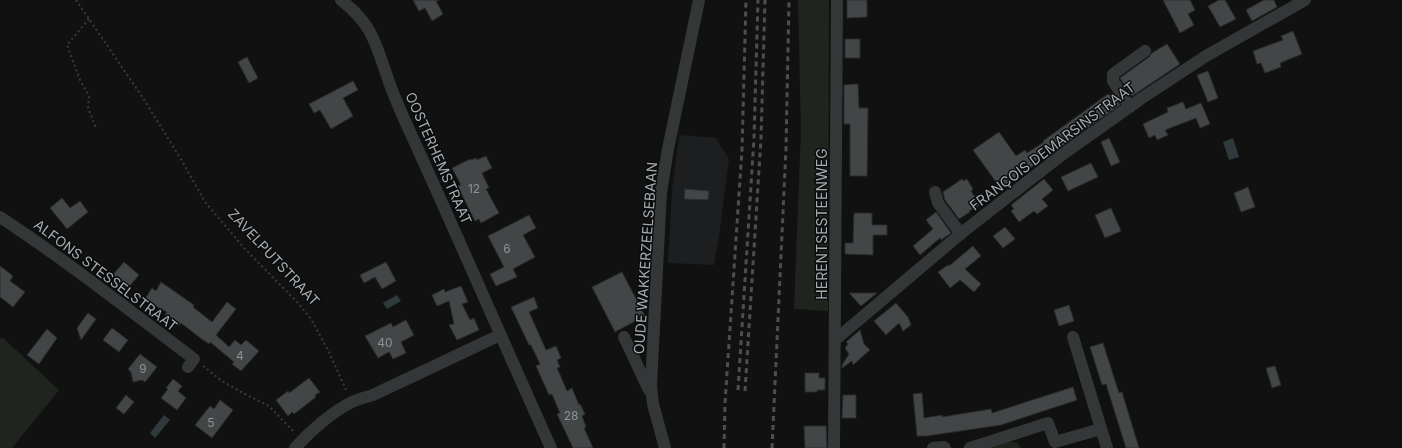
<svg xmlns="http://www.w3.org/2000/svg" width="1402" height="448" viewBox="0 0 1402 448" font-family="Inter,sans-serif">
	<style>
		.built { fill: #1d1e1f }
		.green { fill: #20241e }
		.water { fill: #2e3a3b }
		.building { fill: #434647; stroke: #2b2c2e }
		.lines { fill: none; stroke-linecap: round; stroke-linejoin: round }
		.path { stroke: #383c3d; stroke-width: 2; stroke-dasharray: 2 3; stroke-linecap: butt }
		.minor { stroke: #343738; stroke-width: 12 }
		.rail { stroke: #4b4f51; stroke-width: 3; stroke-dasharray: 5 4; stroke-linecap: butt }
		.labels { text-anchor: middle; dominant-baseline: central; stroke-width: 3; stroke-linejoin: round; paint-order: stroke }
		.number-label { font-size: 12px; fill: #8c9396 }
		.street-label { font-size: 14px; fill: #a4adb1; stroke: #0c0c0d }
	</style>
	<rect width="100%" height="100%" fill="#111112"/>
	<path class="built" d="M679 135 716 138 729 159 719 237 714 265 668 263 672 190Z"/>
	<g class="green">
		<path d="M798 0H829L828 311 794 309 801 130Z"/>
		<path d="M0 338H3L59 390 12 448H0Z"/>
		<path d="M1005 440 1017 443 1021 448H983Z"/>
	</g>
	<g class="water">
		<path d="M1233 138 1239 157 1229 160 1223 142Z"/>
		<path d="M397 295 401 301 387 309 383 303Z"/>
		<path d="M164 415 170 420 155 438 150 433Z"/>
	</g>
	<g class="building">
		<path d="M413 0H439L436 1 443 14 432 21 425 8 419 11Z"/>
		<path d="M847 0H867V17L847 18Z"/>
		<path d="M1163 0H1190L1195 10 1188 14 1194 25 1180 33Z"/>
		<path d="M1219 0H1225L1236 19 1220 27 1208 6Z"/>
		<path d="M1264 0H1274L1277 7 1252 21 1246 10Z"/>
		<path d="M1293 31 1302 54 1280 63 1281 67 1265 73 1261 63 1257 64 1253 51 1283 40 1281 36Z"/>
		<rect x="845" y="39" width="15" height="19"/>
		<path d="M1167 44 1180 64 1132 96 1120 78 1149 57 1152 53Z"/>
		<path d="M247 57 258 78 249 83 238 62Z"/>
		<path d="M1208 71 1218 98 1208 102 1197 75Z"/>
		<path d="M353 81 358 90 343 98 353 116 331 129 320 110 314 113 309 104Z"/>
		<path d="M858 84 859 108H868L867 176H850V124H844V85Z"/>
		<path d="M1112 93 1120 105 1052 153 1050 150 1035 161 1036 164 1001 189 973 150 999 132 1016 156 1025 150 1027 153 1044 142 1043 141 1108 94 1109 95Z"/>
		<path d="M1183 102 1186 109 1201 103 1210 124 1200 128 1196 118 1165 130 1168 135 1157 140 1155 135 1149 138 1143 124 1168 112 1167 108Z"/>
		<path d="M1109 138 1120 162 1111 166 1101 142Z"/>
		<path d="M486 156 492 168 482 173 489 188 486 189 499 213 481 223 479 219 475 221 459 189 458 186 461 185 452 168 470 159 471 160 476 158 477 160Z"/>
		<path d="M1091 163 1098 177 1068 191 1061 177Z"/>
		<path d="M962 179 963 181 967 179 973 189 971 191 980 205 969 211 970 212 959 219 945 200 943 192Z"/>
		<path d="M1044 179 1053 190 1042 199 1048 206 1037 214 1034 211 1019 222 1011 211 1014 209 1011 205Z"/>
		<path d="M1248 187 1255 207 1241 212 1234 193Z"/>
		<path d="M685 189 709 191 708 200 684 199Z"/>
		<path d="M62 198 70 208 80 201 88 212 67 229 50 208Z"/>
		<path d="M1111 208 1121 231 1105 238 1095 215Z"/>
		<path d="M936 212 951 233 941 240 940 238 920 255 913 246 933 229 926 220Z"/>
		<path d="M854 213H872V225H887V235H873V255L845 254V243H853Z"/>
		<path d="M529 215 536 228 523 235 535 257 513 269 517 277 496 286 490 274 504 267 488 236Z"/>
		<path d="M1005 227 1015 239 1003 248 993 236Z"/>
		<path d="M973 246 981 256 965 269 981 284 974 292 960 280 950 288 938 272 948 265 949 266Z"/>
		<path d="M124 262 139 275 126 290 111 277Z"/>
		<path d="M386 262 396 281 382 289 375 277 364 283 360 275Z"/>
		<path d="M0 266 13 276 10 281 25 292 13 307 0 297Z"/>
		<path d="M622 272 645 316 615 332 592 287Z"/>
		<path d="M161 282 194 305 193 307 212 322 227 302 236 309 216 335 229 347 235 340 241 345 246 340 259 351 241 371 232 364 234 362 210 342 209 344 199 337 181 323 179 326 165 315 167 312 150 303 151 302 145 299 152 288 156 291Z"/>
		<path d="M461 286 468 302 462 304 470 320 474 318 479 330 457 340 449 325 454 324 449 301 437 306 432 295 444 289 445 292Z"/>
		<path d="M849 293H877L861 306Z"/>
		<path d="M534 297 538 308 529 312 546 350 556 346 561 358 557 360 560 367 557 368 567 391 572 388 579 405 580 404 585 414 582 416 586 427 584 428 593 448H573L557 414 560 413 552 394 549 395 536 366 540 364 531 345H529L511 307Z"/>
		<path d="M896 303 908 317 911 325 903 331 899 323 886 335 874 321Z"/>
		<path d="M1069 305 1074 321 1059 326 1054 310Z"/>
		<path d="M88 313 96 319 81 340 77 328Z"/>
		<path d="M406 320 414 335 401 342 406 353 393 359 389 352 378 358 365 336 391 323 393 327Z"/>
		<path d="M112 328 128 340 119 352 103 340Z"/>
		<path d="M47 329 57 338 39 364 27 355Z"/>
		<path d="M860 330 864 344 870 350 853 365 852 361 842 368V365L849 354 845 348 848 344 846 342Z"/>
		<path d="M1103 343 1119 393 1122 392 1139 448H1126L1106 384 1102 385 1090 347Z"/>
		<path d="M140 354 157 367 145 382 142 380 133 382 131 372 128 369Z"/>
		<path d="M1275 366 1281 385 1272 388 1266 368Z"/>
		<path d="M805 373H819V378H825V390H817V392H805Z"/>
		<path d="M309 378 320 392 315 395 316 397 294 414 292 412 288 416 276 400 288 391 289 393Z"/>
		<path d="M173 379 182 386 178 391 186 398 177 410 161 398 168 389 166 388Z"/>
		<path d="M1073 387 1077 400 1001 425 926 436H917L913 394 922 393 924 418 942 415V417L991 409 992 413Z"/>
		<path d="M126 395 134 402 124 414 116 408Z"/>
		<path d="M843 395H856V418H842Z"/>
		<path d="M220 400 233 410 212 438 195 425 210 406 214 409Z"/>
		<path d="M804 426H826L827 448H805Z"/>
	</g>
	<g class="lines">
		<g class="path">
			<path d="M76 0 143 98 182 161 205 202 245 249 298 303 311 319 329 352 347 392"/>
			<path d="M89 19 67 45 80 80 89 96 88 108 96 128"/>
			<path d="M203 366 222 381 243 393 269 406 294 432"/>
		</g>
		<g class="minor">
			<path d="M341 0C372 24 375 42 387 76 392 92 399 107 405 121 455 230 502 339 551 448"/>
			<path d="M1130 107 1113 81V74L1145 51"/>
			<path d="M935 192 938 203 961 234"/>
			<path d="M0 217C67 261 130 311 194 359L188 367"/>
			<path d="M624 337 649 390"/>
			<path d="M1073 337 1107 448"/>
			<path d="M835 340 964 231 1063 154 1142 98 1206 56 1305 0"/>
			<path d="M295 448C310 431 332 412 352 402 358 399 366 397 373 395L500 335"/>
			<path d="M665 448 653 404 651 385 661 192 668 149 699 0"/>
			<path d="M834 448 837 0"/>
			<path d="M933 448 944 447 945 448"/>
			<path d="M970 448 1048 423 1055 442 1101 429"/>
		</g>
		<g class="rail">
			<path d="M738 390 754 138 758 0"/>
			<path d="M745 391 761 138 765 0"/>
			<path d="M724 448 725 403 742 150 746 0"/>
			<path d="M772 448 786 148 789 0"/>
		</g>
	</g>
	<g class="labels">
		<g class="number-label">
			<text x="474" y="188">12</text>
			<text x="507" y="248">6</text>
			<text x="385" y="342">40</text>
			<text x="240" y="355">4</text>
			<text x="143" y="368">9</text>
			<text x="571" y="415">28</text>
			<text x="211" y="422">5</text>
		</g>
		<g class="street-label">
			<text transform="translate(1052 146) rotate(-37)">FRANÇOIS DEMARSINSTRAAT</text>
			<text transform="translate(439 158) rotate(66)">OOSTERHEMSTRAAT</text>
			<text transform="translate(821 224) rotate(-90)">HERENTSESTEENWEG</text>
			<text transform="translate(274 257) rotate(47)">ZAVELPUTSTRAAT</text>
			<text transform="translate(645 258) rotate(-86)">OUDE WAKKERZEELSEBAAN</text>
			<text transform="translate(106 275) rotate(37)">ALFONS STESSELSTRAAT</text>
		</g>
	</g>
</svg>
